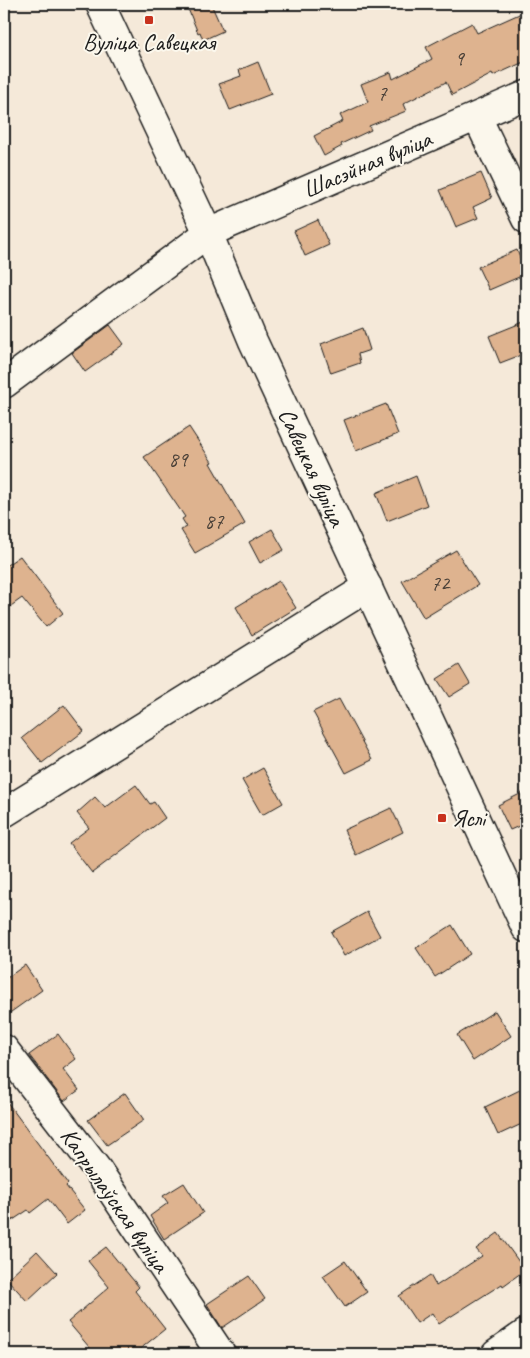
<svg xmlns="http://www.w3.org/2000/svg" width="530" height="1358" viewBox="0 0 530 1358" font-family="Caveat,sans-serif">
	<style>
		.building { fill: #deb38f; stroke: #1c1c1c }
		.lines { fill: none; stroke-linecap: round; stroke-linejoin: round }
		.minor-casing { stroke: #1c1c1c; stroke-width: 31 }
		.major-casing { stroke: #1c1c1c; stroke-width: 31 }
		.minor { stroke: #fbf7ec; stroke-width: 28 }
		.major { stroke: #fbf7ec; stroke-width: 28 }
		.poi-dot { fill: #c8321e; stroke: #fbf7ec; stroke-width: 2 }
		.labels { text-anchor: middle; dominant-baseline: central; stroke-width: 4; stroke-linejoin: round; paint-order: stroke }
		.number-label { font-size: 21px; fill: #4c4239 }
		.poi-label { font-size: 24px; fill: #1c1c1c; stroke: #fbf7ec }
		.street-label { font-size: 24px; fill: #1c1c1c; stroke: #fbf7ec }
	</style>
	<rect width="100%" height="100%" fill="#f5e9d9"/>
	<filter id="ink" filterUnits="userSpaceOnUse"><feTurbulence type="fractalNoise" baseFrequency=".02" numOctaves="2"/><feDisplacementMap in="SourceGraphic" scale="10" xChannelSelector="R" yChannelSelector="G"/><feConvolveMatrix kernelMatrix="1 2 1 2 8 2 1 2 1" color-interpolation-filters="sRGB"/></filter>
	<g filter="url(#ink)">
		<g class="building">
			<path d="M186 4H211L223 31 203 40 200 32 198 33Z"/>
			<path d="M526 11V61L493 76 492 74 452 95 446 82 403 104 406 111 369 126 371 130 341 144 342 146 324 156 314 136 343 121 340 115 368 102 361 84 391 72 393 79 432 59 426 47 472 23 477 33Z"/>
			<path d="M258 62 271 94 230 110 219 84 241 76 239 70Z"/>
			<path d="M481 173 492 198 473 207 478 218 456 227 440 190Z"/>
			<path d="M318 220 329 245 305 256 294 231Z"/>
			<path d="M517 250 526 274 489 290 478 267Z"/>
			<path d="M526 321V353L500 363 489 336Z"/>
			<path d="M110 325 124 344 85 372 72 353Z"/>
			<path d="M363 328 370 350 358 354 360 363 331 373 321 344Z"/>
			<path d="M386 404 398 434 356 451 344 420Z"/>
			<path d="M189 427 212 462 210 463 245 524 195 553 181 530 187 527 182 519 185 517 144 457Z"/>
			<path d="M416 476 427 505 387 521 376 493Z"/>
			<path d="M272 529 284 550 260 563 249 542Z"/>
			<path d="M456 550 478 585 424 618 402 581Z"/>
			<path d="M20 556 63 613 46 627 22 598 4 611V567Z"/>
			<path d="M279 581 296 608 252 635 236 607Z"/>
			<path d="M459 665 470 684 449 697 437 679Z"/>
			<path d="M339 699 372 760 346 773 313 712Z"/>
			<path d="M64 705 84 731 42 763 22 738Z"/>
			<path d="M263 768 283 803 262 815 242 780Z"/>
			<path d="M136 785 150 804 154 802 165 818 92 873 69 843 89 828 77 813 95 797 105 808Z"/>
			<path d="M526 791V823L510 830 498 805Z"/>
			<path d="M391 808 403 832 356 855 344 830Z"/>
			<path d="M367 912 380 936 344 956 331 932Z"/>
			<path d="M452 925 470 954 435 977 416 948Z"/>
			<path d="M25 965 42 990 4 1017V980Z"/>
			<path d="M495 1011 511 1036 473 1061 457 1035Z"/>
			<path d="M58 1034 76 1059 63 1069 79 1090 64 1101 29 1055Z"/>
			<path d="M526 1087V1122L498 1135 485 1107Z"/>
			<path d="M125 1093 144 1120 107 1145 88 1120Z"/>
			<path d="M4 1098 68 1184 66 1186 85 1210 67 1224 48 1199 30 1213 28 1210 4 1226Z"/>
			<path d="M184 1183 203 1213 164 1239 150 1216 168 1203 163 1196Z"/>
			<path d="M498 1233 525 1270 503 1286 502 1284 439 1324 432 1313 417 1323 399 1296 430 1275 436 1286 482 1256 476 1249Z"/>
			<path d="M106 1247 139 1287 135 1291 165 1329 134 1354H95L68 1322 109 1287 88 1261Z"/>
			<path d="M37 1251 57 1273 27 1301 7 1279Z"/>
			<path d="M345 1261 367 1292 345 1307 323 1276Z"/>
			<path d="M249 1276 265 1299 222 1328 207 1304Z"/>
		</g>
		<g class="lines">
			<g class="minor-casing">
				<g id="minor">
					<path d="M477 117 526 219"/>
					<path d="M4 384 208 233"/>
					<path d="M4 813 368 587"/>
					<path d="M4 1049 97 1169 221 1354"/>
					<path d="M496 1354 526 1333"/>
				</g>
			</g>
			<g class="major-casing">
				<g id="major">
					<path d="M100 4 208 233 253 341 526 928"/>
					<path d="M208 233 526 95"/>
				</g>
			</g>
			<use href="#minor" class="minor"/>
			<use href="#major" class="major"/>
		</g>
	</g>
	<g class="poi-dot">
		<rect x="144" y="15" width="10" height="10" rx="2.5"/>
		<rect x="437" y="813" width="10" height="10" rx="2.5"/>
	</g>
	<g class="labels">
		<g class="number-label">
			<text x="459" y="58">9</text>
			<text x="382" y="93">7</text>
			<text x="178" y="459">89</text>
			<text x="214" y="521">87</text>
			<text x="440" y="583">72</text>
		</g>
		<g class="poi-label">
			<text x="149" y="42">Вуліца Савецкая</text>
			<text x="452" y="818" text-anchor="start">Яслі</text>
		</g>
		<g class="street-label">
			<text transform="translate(367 164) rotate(-23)">Шасэйная вуліца</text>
			<text transform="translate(312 467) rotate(65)">Савецкая вуліца</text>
			<text transform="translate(115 1200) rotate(55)">Капрылаўская вуліца</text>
		</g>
	</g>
	<rect width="530" height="1358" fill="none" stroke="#fbf7ec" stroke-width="20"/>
	<rect x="10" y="10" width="510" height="1338" fill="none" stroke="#1c1c1c" stroke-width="2" filter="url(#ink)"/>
</svg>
